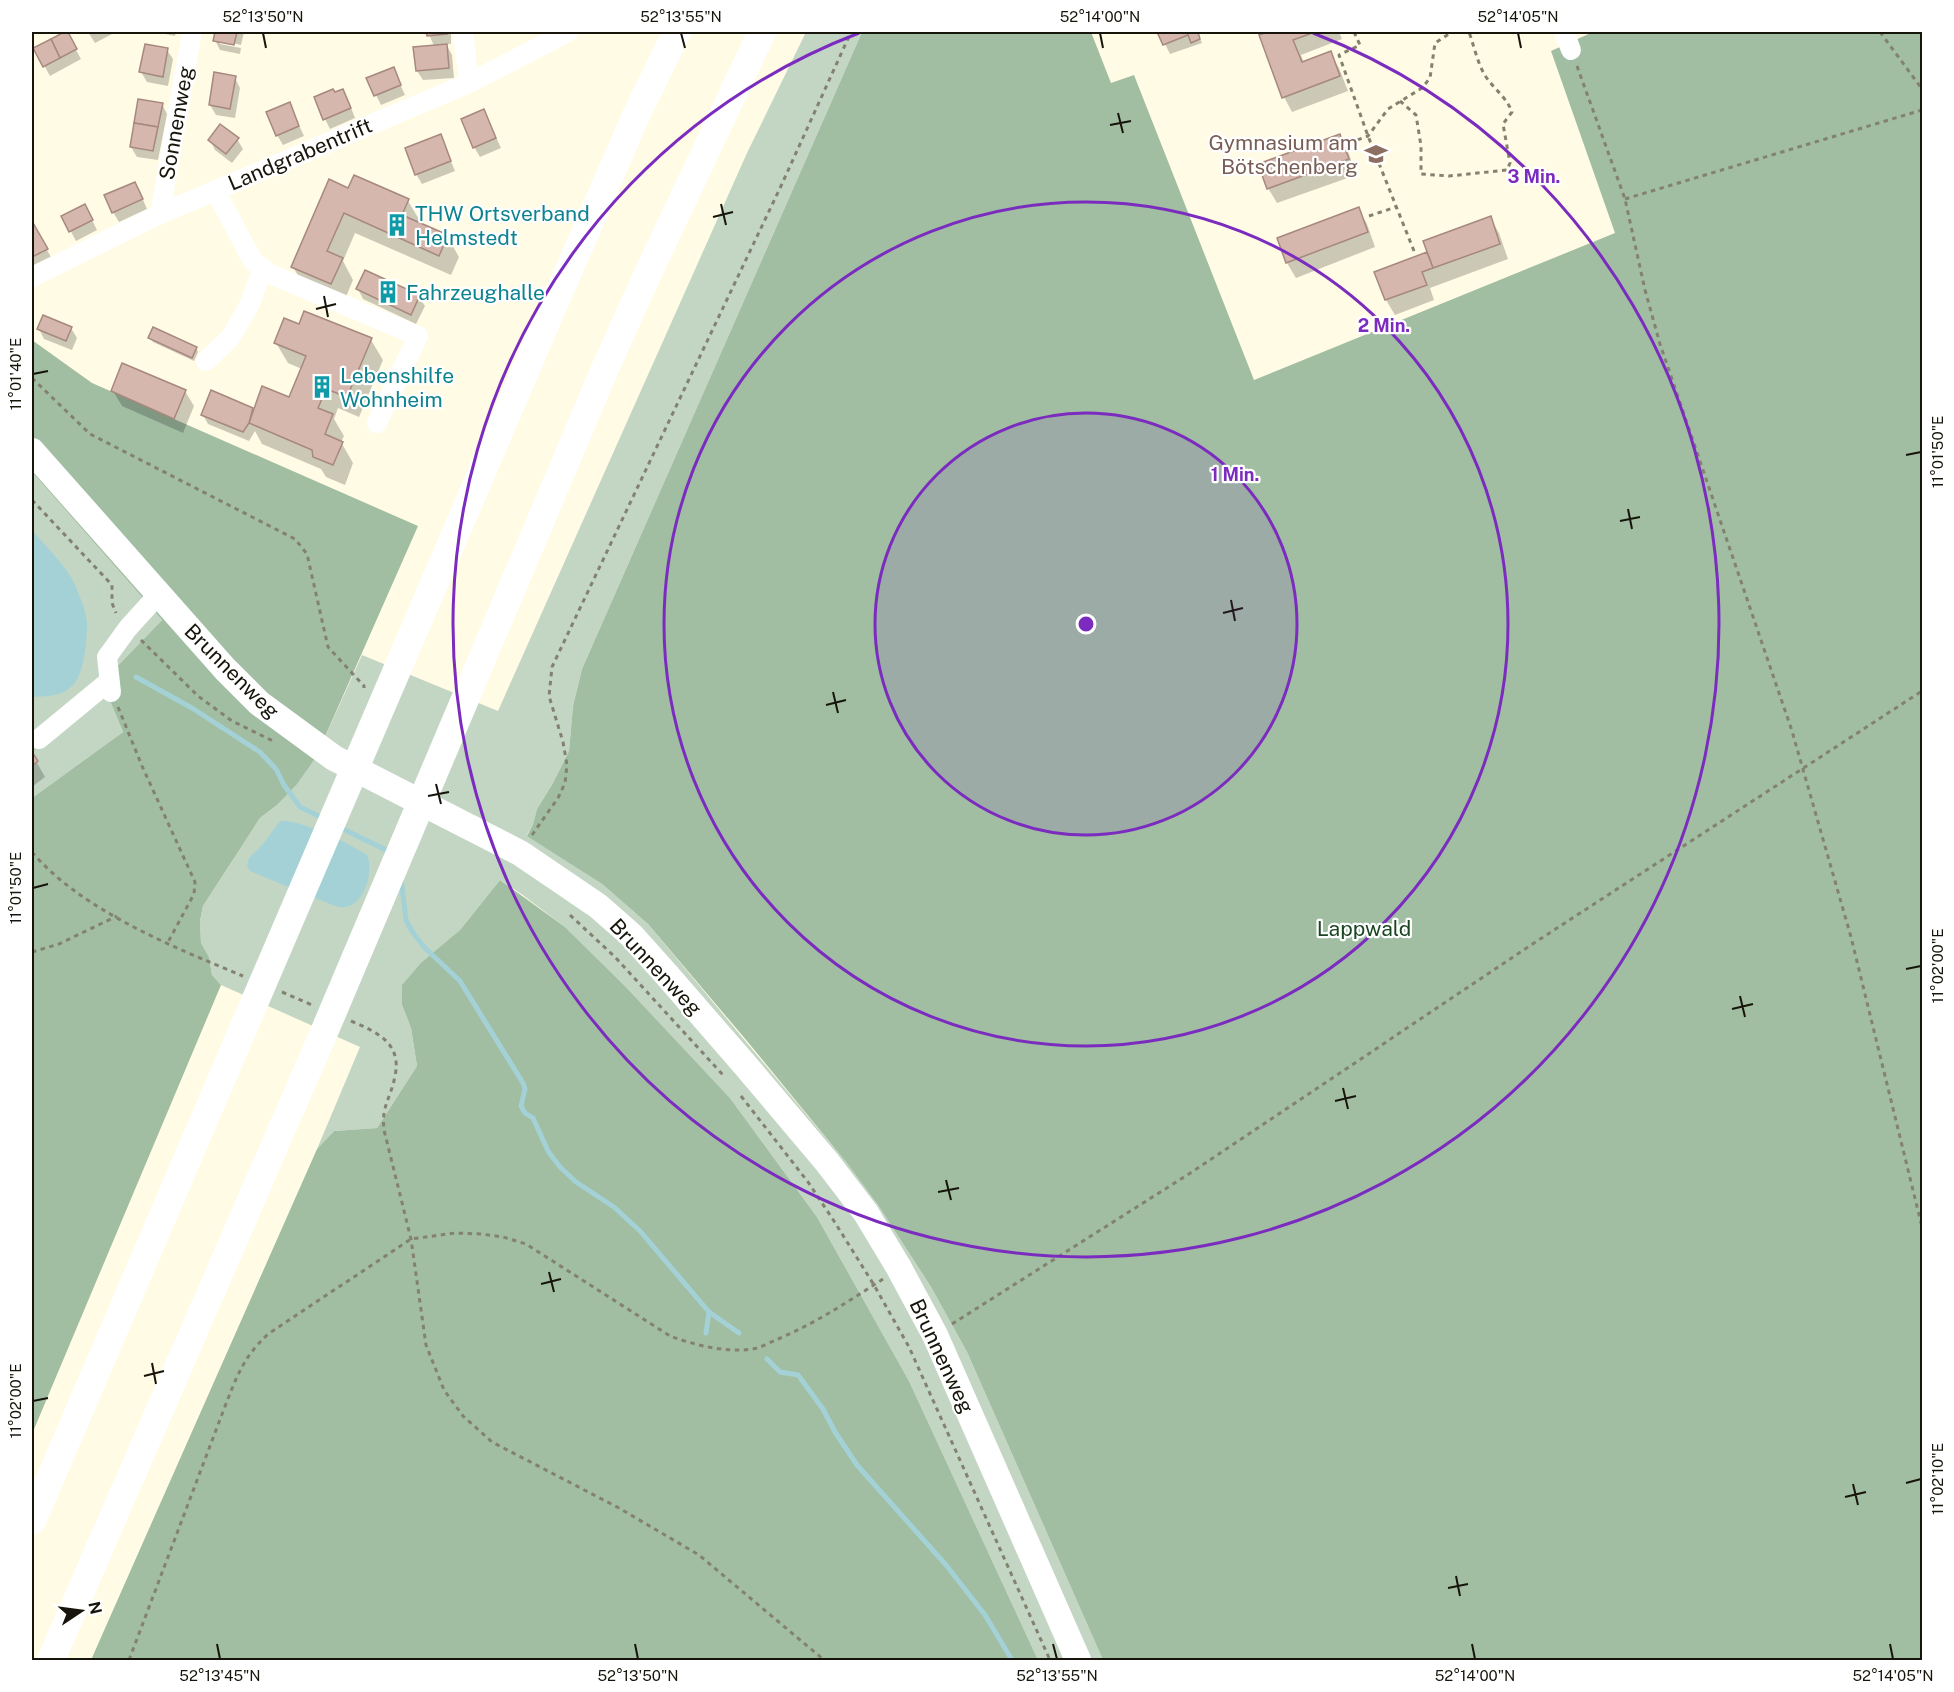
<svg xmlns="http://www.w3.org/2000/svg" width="1954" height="1692" viewBox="0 0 1954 1692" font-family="'Public Sans',sans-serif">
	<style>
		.green { fill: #c3d6c4 }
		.forest { fill: #a1bea3 }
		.water { fill: #a3d1d6 }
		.shadow { fill: #0003 }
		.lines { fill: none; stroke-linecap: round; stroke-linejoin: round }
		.stream { stroke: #a3d1d6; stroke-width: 5 }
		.building { fill: #d6b7ad; stroke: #a6887f; stroke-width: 1.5 }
		.path { stroke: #838170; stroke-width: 3; stroke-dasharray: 4.5 4.5; stroke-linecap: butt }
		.minor { stroke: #fff; stroke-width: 20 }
		.major { stroke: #fff; stroke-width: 26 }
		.highway { stroke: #fff; stroke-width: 28 }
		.ticks { fill: none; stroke: #17150b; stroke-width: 2 }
		.ring { fill: none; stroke: #7b2cbf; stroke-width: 3 }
		.labels { text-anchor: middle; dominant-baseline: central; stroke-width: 4.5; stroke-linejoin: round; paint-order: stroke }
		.street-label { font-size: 21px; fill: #17150b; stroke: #fff }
		.education-label { font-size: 21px; fill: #785e54; stroke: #fff; text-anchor: end }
		.culture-label { font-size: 21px; fill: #0d838f; stroke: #fff; text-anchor: start }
		.park-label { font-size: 21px; fill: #1a4621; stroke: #fff }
		.centre { fill: #7b2cbf; stroke: #fff; stroke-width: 3 }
		.ring-label { font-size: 18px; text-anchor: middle; font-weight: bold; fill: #7b2cbf; stroke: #fff; stroke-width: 4.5; stroke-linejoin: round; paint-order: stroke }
		.neatline { fill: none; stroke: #17150b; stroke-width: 2 }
		.ticks-label { font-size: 15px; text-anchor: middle; fill: #17150b }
	</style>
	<rect width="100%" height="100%" fill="#fffbe4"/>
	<g class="green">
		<path d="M806 32H862L582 669 573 706 569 751 553 783 537 809 533 824 527 835 602 884 648 924 846 1162 878 1205 931 1287 967 1352 1103 1660H1038L909 1381 817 1217 730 1098 625 986 565 927 520 893 500 880 460 930 442 946 402 1005 411 1028 417 1066 377 1128 334 1131 317 1149 360 1047 221 985 212 975 209 957 201 943 200 921 203 906 260 818 277 805 316 757 362 655 498 711 747 153Z"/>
		<path d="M32 472 162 620 105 679 111 703 123 732 32 798Z"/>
	</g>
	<g class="forest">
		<path d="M862 32H1091L1111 83 1134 75 1254 380 1615 233 1551 51 1593 32H1922V1660H1103L967 1352 931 1287 878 1205 846 1162 747 1041 648 924 602 884 527 836 533 824 537 809 553 783 569 751 573 706 582 669Z"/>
		<path d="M32 340 92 383 418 526 316 757 297 784 277 805 260 818 203 906 200 921 201 943 209 957 212 975 221 985 32 1434V798L123 732 111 703 105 679 162 620 32 472Z"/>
		<path d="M500 880 565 927 625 986 730 1098 817 1217 909 1381 1038 1660H91L317 1149 334 1131 377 1128 417 1066 411 1028 402 1005V985L421 963 460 930Z"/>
	</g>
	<g class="water">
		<path d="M32 530C47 548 65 564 75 585 80 597 87 613 87 625 87 641 84 677 71 687 60 697 45 696 32 697Z"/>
		<path d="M280 821C303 820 346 842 367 855 374 870 365 905 345 907 341 908 335 906 330 904L250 871 247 865 249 858 263 844Z"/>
	</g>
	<g class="shadow">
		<path d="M66 32 81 59 50 76 35 49Z"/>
		<path d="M88 32H116L95 43Z"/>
		<path d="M156 32H176L175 36Z"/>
		<path d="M216 32H244L241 45 220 40V44L241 48 240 54 220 50 215 40Z"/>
		<path d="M428 32H451V44H446L452 55 454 78 423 80 417 71 434 46Z"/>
		<path d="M1159 32H1197L1202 43 1170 54Z"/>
		<path d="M1271 32H1339L1342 39 1301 55 1304 63 1330 53 1339 68 1348 91 1292 112 1284 97 1260 36Z"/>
		<path d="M167 50 173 59 168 86 147 82 141 72Z"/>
		<path d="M393 69 405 95 381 105 368 79Z"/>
		<path d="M235 78 240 88 235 118 216 115 210 105Z"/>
		<path d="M348 100 355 118 330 129 325 119Z"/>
		<path d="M162 104 167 114 158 160 137 157 131 147Z"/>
		<path d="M289 104 304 136 283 145 277 135Z"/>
		<path d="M484 111 501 148 480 157 474 147Z"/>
		<path d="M440 136 455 171 422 184 416 174Z"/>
		<path d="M1339 136 1348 151 1356 175 1277 203 1268 188Z"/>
		<path d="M237 139 243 149 232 163 215 150 210 140Z"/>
		<path d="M349 190 408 201 420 221 419 224 447 236 459 257 451 275 355 233 343 261 353 280 343 304 305 287 293 267Z"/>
		<path d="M140 193 147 209 119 222 113 212Z"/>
		<path d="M1358 209 1367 224 1375 247 1296 278 1287 263 1279 239Z"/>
		<path d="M90 216 97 230 76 241 63 217Z"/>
		<path d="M1490 218 1499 233 1508 259 1430 288 1434 300 1395 315 1386 300 1376 273 1429 253Z"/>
		<path d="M32 222 52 259 33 269 32 266Z"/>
		<path d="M358 289 419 297 425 306 416 324 363 299Z"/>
		<path d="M300 326 371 340 383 360 359 417 338 408 334 419 344 436 341 442 353 463 345 485 326 477 321 469 262 444 255 431 249 441 208 424 203 415 252 409 254 413 290 399 302 369 288 363 276 343Z"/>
		<path d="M71 328 77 338 72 350 44 339 39 329Z"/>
		<path d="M150 338 196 348 198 352 194 361 153 342Z"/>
		<path d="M113 391H185L194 406 183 433 122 406Z"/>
		<path d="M32 754 45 777 32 787Z"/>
	</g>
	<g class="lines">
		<g class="stream">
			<path d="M136 677 192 708 260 752 276 769 284 785 300 807 323 818"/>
			<path d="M339 827 390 852"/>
			<path d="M401 878 406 920 413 933 425 948 460 981 523 1083 525 1089 521 1106 525 1113 533 1118 548 1151 560 1167 576 1182 614 1207 640 1231 709 1312 739 1333"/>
			<path d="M706 1333 709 1312"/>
			<path d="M767 1359 780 1372 798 1375 823 1409 835 1432 857 1465 946 1565 985 1615 1012 1660"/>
		</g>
	</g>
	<g class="building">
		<path d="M64 32H68L77 49 60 58 51 39Z"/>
		<path d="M215 32H237L234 45 213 41Z"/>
		<path d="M426 32H447V34L427 36Z"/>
		<path d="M1157 32H1187L1188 35 1163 45Z"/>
		<path d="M1187 32H1198L1200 39 1191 43Z"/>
		<path d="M1267 32H1315L1293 40 1302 62 1331 51 1340 76 1282 98 1259 35Z"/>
		<path d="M51 39 60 58 43 67 33 48Z"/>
		<path d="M145 44 168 48 163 77 139 72Z"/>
		<path d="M447 44 449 68 416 71 413 47Z"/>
		<path d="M394 67 401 85 374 96 366 78Z"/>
		<path d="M214 72 236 76 230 109 209 105Z"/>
		<path d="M333 89 335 92 343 89 351 108 323 120 314 97Z"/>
		<path d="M138 99 163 103 158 127 134 123Z"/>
		<path d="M290 102 299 126 276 136 266 112Z"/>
		<path d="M484 109 496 138 473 148 461 119Z"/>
		<path d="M134 123 158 127 153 151 130 147Z"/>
		<path d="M220 124 239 138 226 154 208 140Z"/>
		<path d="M441 134 451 161 415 175 405 148Z"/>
		<path d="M1340 134 1349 159 1267 189 1258 164Z"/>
		<path d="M354 175 409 199 402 215 448 235 439 256 344 213 327 251 343 258 331 284 291 267 329 179 348 188Z"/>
		<path d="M135 182 143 199 112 213 104 195Z"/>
		<path d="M85 204 93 220 69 232 61 216Z"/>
		<path d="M1359 207 1368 232 1286 263 1277 238Z"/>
		<path d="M1491 216 1500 244 1433 268 1423 241Z"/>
		<path d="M32 221 48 249 32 257Z"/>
		<path d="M1427 252 1433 268 1422 272 1427 285 1385 300 1374 272Z"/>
		<path d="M365 270 420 295 411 315 356 289Z"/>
		<path d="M304 311 372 338 347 397 326 389 318 408 333 414 325 434 343 442 333 465 313 457 312 450 249 423 262 386 289 397 306 356 274 343 284 318 299 324Z"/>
		<path d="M43 315 72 327 66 341 37 329Z"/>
		<path d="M153 327 197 347 192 358 148 338Z"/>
		<path d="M122 363 186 390 174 419 111 391Z"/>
		<path d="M211 390 253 408 249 423 243 432 201 415Z"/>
		<path d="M32 752 38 761 32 766Z"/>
	</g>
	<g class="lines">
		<g class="path">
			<path d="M1354 32 1360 45 1339 55 1368 136 1414 251"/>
			<path d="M1880 32 1922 89"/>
			<path d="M1577 66 1625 199 1645 290 1660 344 1792 731 1851 937 1922 1227"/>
			<path d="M1400 101 1416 115 1421 146V174L1449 176 1507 170 1510 163 1503 124 1512 112C1507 98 1495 90 1486 77 1478 65 1474 46 1469 32"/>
			<path d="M1349 143 1368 136 1388 109 1422 88 1430 78 1435 43 1452 32"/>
			<path d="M1625 199 1922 110"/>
			<path d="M1369 216 1396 207"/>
			<path d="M32 378 90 434 295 539 307 554 328 647 364 686V688"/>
			<path d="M32 500 112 585V603L116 613"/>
			<path d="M141 640 198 696 232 721 273 741"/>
			<path d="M118 707 142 766 195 882 194 894 167 944"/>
			<path d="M532 835 558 798 565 783 567 765 563 742 549 696 552 667 781 186 851 32"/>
			<path d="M32 852C81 910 173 947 243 976"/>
			<path d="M570 915 615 957 723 1075"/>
			<path d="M32 952 59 944 117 916"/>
			<path d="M282 992 312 1005"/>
			<path d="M351 1021C377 1032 402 1043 395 1076 391 1098 381 1106 384 1130L411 1239 426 1345 444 1390 463 1416 492 1442 619 1508 699 1555 824 1660"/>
			<path d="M741 1096 808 1182 834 1221 874 1285 909 1347 1050 1660"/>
			<path d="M952 1324 1192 1172 1531 945 1922 691"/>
			<path d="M129 1660 224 1409C237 1376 242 1359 268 1334L411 1239 455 1233 481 1234 503 1237 526 1244 670 1336C694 1345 727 1353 752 1349 761 1348 770 1342 778 1339 816 1323 849 1301 883 1279"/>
		</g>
		<g class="minor">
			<path d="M463 32 469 83"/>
			<path d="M1564 32 1571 50"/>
			<path d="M215 190 253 261 268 273 418 336 377 423"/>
			<path d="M160 214 192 32"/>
			<path d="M32 277 160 214 469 83 568 32"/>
			<path d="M206 361 230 338 249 306 263 268"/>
			<path d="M111 692 107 657 128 628 158 595"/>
			<path d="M39 739 108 682"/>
		</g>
		<path class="major" d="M32 451 225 669 259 703 334 758 520 853 598 906 631 935 666 974 745 1065 827 1162 866 1213 899 1268 935 1335 1078 1660"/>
		<g class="highway">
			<path d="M32 1521 539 339 638 111 677 32"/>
			<path d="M51 1660 325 1030 607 364 651 267 762 32"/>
		</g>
	</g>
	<path class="ticks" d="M263 33 266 48M681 33 685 48M1100 33 1103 48M1518 33 1521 48M1118 113 1123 133M1110 125 1131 121M721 204 726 225M713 217 733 212M324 296 328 317M316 309 336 304M33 374 48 371M1906 455 1921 452M1628 509 1632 529M1620 521 1640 517M1231 600 1235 621M1223 613 1243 608M833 692 838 713M826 705 846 700M436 784 441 804M428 796 449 792M33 888 48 884M1906 969 1921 966M1740 996 1745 1017M1732 1009 1753 1004M1343 1088 1348 1109M1335 1101 1356 1096M946 1180 951 1200M938 1192 959 1188M549 1272 554 1292M541 1284 561 1279M152 1363 156 1384M144 1376 164 1371M33 1401 48 1398M1906 1483 1921 1479M1853 1484 1858 1505M1845 1497 1866 1492M1456 1576 1460 1596M1448 1588 1468 1584M217 1644 220 1659M635 1644 638 1659M1053 1644 1057 1659M1472 1644 1475 1659M1890 1644 1893 1659"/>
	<circle cx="1086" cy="624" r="211" fill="#7b2cbf" fill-opacity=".12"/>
	<g class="ring">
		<circle cx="1086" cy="624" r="211"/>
		<circle cx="1086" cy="624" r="422"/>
		<path d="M1313 33A633 633 0 1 1 859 33"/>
	</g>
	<defs>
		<g id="school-bare" transform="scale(1.8)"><path d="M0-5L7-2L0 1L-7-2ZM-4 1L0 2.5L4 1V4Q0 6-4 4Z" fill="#8d6e63" stroke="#fff" stroke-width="2.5" paint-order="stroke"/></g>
		<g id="building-bare" transform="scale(1.8)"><path d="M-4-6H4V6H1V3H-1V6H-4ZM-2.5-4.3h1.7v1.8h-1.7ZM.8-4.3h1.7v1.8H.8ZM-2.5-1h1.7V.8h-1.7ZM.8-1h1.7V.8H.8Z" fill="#0f9aa8" stroke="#fff" stroke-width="2.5" paint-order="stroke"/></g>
	</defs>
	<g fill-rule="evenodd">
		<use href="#school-bare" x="1376" y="154"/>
		<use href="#building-bare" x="397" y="225"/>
		<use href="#building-bare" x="388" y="292"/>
		<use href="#building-bare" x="322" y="387"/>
	</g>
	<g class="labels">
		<g class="street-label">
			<text transform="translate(176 123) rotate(-80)">Sonnenweg</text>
			<text transform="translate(300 154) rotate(-23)">Landgrabentrift</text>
			<text transform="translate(232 671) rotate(45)">Brunnenweg</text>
			<text transform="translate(656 967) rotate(47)">Brunnenweg</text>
			<text transform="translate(942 1356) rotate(65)">Brunnenweg</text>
		</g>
		<g class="education-label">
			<text x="1358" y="142">Gymnasium am<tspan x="1358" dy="24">Bötschenberg</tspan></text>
		</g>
		<g class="culture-label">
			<text x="415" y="213">THW Ortsverband<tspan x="415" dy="24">Helmstedt</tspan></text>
			<text x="406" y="292">Fahrzeughalle</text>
			<text x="340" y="375">Lebenshilfe<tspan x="340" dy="24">Wohnheim</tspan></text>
		</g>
		<g class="park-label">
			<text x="1364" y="928">Lappwald</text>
		</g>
	</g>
	<circle cx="1086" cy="624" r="9" class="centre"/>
	<g class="ring-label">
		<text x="1534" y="183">3 Min.</text>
		<text x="1384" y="332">2 Min.</text>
		<text x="1235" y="481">1 Min.</text>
	</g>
	<rect width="1954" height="1692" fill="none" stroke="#ffffff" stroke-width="66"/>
	<g transform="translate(81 1611) rotate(77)" stroke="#ffffff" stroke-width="4.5" paint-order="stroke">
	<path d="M0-4.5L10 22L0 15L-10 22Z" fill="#17150b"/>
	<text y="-9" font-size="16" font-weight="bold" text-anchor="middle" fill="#17150b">N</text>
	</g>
	<rect x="33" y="33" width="1888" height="1626" class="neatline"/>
	<g class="ticks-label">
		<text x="263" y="22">52°13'50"N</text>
		<text x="681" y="22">52°13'55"N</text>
		<text x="1100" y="22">52°14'00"N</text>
		<text x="1518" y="22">52°14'05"N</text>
		<text transform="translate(16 374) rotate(-90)" y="5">11°01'40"E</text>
		<text transform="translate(1938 452) rotate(-90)" y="5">11°01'50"E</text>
		<text transform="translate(16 888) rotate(-90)" y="5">11°01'50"E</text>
		<text transform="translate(1938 966) rotate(-90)" y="5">11°02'00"E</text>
		<text transform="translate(16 1401) rotate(-90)" y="5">11°02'00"E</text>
		<text transform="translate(1938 1479) rotate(-90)" y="5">11°02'10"E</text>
		<text x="220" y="1681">52°13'45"N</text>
		<text x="638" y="1681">52°13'50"N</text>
		<text x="1057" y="1681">52°13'55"N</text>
		<text x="1475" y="1681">52°14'00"N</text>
		<text x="1893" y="1681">52°14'05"N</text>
	</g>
</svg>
